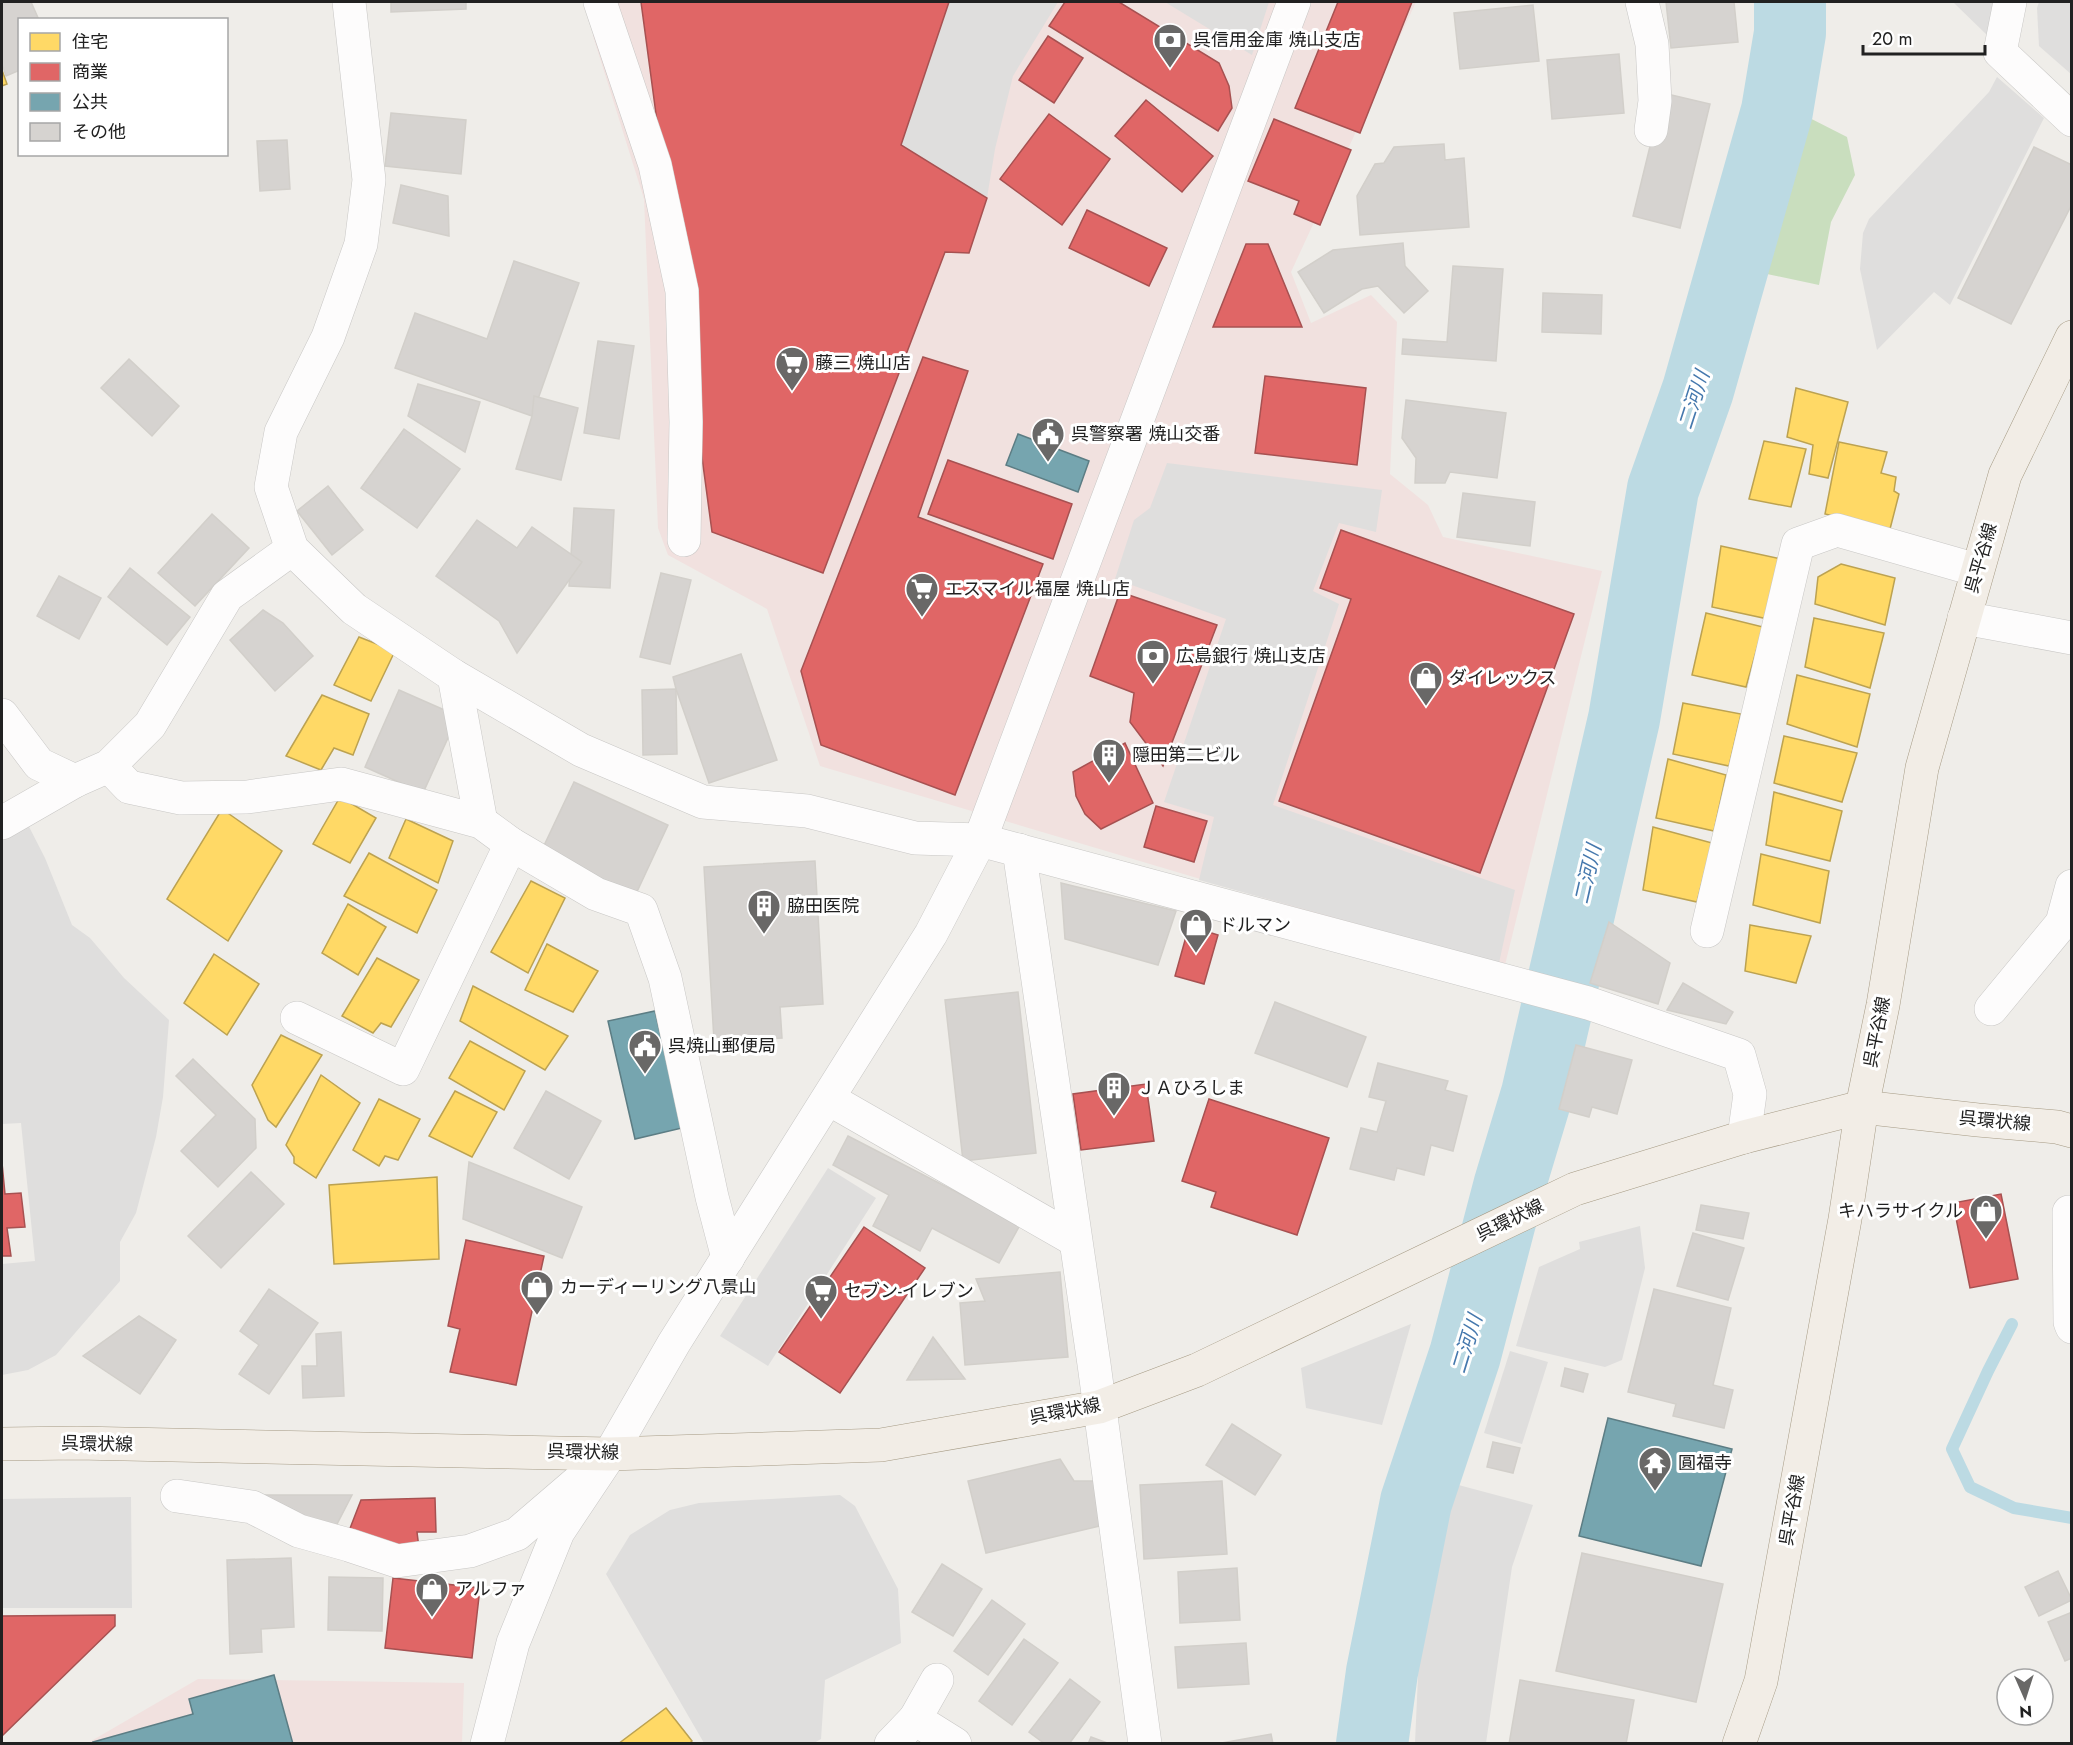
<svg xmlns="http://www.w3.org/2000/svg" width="2073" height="1745" viewBox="0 0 2073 1745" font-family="Jost,'Noto Sans JP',sans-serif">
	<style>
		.commercial { fill: #f1e1df }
		.forest { fill: #c9debe }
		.parking { fill: #dfdedd }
		.homes { fill: #ffd966; stroke: #bca251; stroke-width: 1.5 }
		.shops { fill: #e06666; stroke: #a75151; stroke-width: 1.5 }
		.public { fill: #76a5af; stroke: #5c7d84; stroke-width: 1.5 }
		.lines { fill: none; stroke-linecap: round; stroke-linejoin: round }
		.stream { stroke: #bcdae3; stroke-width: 12 }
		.river { stroke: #bcdae3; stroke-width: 72 }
		.building { fill: #d6d3d0; stroke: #d2cfca; stroke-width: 1.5 }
		.minor-casing { stroke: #c8c7c5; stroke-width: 34 }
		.major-casing { stroke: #a69b85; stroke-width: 34 }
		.minor { stroke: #fdfcfc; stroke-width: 33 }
		.major { stroke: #f2ede6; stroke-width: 33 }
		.labels { text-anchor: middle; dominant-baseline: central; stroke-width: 6; stroke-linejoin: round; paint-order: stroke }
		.poi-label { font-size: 18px; fill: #212121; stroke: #fff; text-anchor: start }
		.street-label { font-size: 18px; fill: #212121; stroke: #fff }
		.water-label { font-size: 20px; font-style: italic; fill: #4578ad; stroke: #fff }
	</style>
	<rect width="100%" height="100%" fill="#efede9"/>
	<g class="commercial">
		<path d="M596 2H1416L1291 272 1311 323 1371 295 1397 322 1390 474 1428 505 1443 537 1602 571 1504 969 820 766 767 609 668 555 658 528 644 199 593 36Z"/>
		<path d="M198 1679 464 1683 462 1743 86 1744Z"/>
	</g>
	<path class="forest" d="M1788 107 1847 137 1855 175 1831 222 1819 285 1748 270Z"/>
	<g class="parking">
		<path d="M949 2H1058L1013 76 995 149 987 198 901 145Z"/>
		<path d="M1165 2H1269L1252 55Z"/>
		<path d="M1953 2H1997L1988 36Z"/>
		<path d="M2039 2H2071V74L2039 46 2037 8Z"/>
		<path d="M1997 77 2044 118 1950 305 1934 292 1877 350 1860 269 1863 233 1869 219 1989 92Z"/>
		<path d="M1167 463 1382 490 1376 532 1339 523 1313 591 1339 604 1273 805 1515 890 1499 963 1199 880 1214 817 1164 802 1226 619 1115 579 1134 520 1150 508Z"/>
		<path d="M23 815 45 858 72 925 90 938 124 978 169 1020 163 1097 156 1137 136 1213 120 1242V1281L56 1355 28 1370 2 1375V1264L35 1261 21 1123 2 1124V828Z"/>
		<path d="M828 1168 876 1198 768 1366 720 1336Z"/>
		<path d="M1640 1226 1645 1268 1622 1360 1605 1367 1516 1346 1539 1267 1580 1249 1579 1242Z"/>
		<path d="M1411 1324 1382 1425 1306 1408 1301 1368Z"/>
		<path d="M1510 1351 1548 1362 1522 1444 1484 1433Z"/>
		<path d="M1451 1483 1533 1505 1512 1567 1486 1743H1415L1422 1587 1432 1537Z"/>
		<path d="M840 1495 855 1506 898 1589 901 1643 825 1680 821 1739 814 1743H704L606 1574 630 1535 670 1510 699 1503Z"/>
		<path d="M131 1497 132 1608H2V1499Z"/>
	</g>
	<g class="homes">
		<path d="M2 70 7 84 2 86Z"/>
		<path d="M1796 388 1848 402 1828 478 1809 474 1813 445 1787 437Z"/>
		<path d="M1764 441 1806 449 1791 507 1749 499Z"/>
		<path d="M1839 442 1887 452 1881 473 1896 477 1894 491 1899 494 1890 529 1825 514Z"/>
		<path d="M1721 546 1781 559 1768 619 1712 607Z"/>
		<path d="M1841 564 1895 578 1885 625 1815 604 1818 577Z"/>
		<path d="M1706 613 1763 627 1746 687 1692 675Z"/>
		<path d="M1814 618 1884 633 1870 688 1805 667Z"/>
		<path d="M359 637 395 651 371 701 334 685Z"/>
		<path d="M1797 675 1870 694 1857 747 1787 724Z"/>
		<path d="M322 695 369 714 353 755 334 748 321 770 286 756Z"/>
		<path d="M1683 703 1741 714 1729 766 1673 754Z"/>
		<path d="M1784 736 1857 753 1842 802 1774 783Z"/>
		<path d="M1668 759 1726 775 1714 831 1656 818Z"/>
		<path d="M1774 792 1842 811 1830 861 1766 845Z"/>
		<path d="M340 797 376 818 350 863 313 844Z"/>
		<path d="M222 809 282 851 228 941 167 899Z"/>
		<path d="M406 819 453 841 438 883 389 858Z"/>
		<path d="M1653 827 1712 843 1697 902 1643 890Z"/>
		<path d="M369 853 437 890 417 933 344 896Z"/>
		<path d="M1761 854 1829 871 1820 923 1753 905Z"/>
		<path d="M531 881 565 898 528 973 491 952Z"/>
		<path d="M348 904 386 927 358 975 322 953Z"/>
		<path d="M1750 925 1811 936 1796 983 1745 971Z"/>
		<path d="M547 944 598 971 573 1012 525 990Z"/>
		<path d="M214 954 259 984 227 1035 184 1003Z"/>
		<path d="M377 958 419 980 391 1027 381 1023 373 1033 342 1016Z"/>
		<path d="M473 986 568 1036 545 1070 460 1021Z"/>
		<path d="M281 1035 322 1055 276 1127 268 1120 252 1085Z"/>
		<path d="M470 1041 525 1071 504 1110 449 1078Z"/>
		<path d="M321 1075 360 1103 316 1178 294 1163V1157L286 1145Z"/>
		<path d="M455 1091 497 1112 472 1157 429 1136Z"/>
		<path d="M379 1099 420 1119 398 1160 385 1156 379 1166 353 1150Z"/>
		<path d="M437 1177 439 1259 334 1264 329 1185Z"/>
		<path d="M666 1708 692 1741 689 1744H618Z"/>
	</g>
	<g class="shops">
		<path d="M641 2H949L901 145 987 198 969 253 945 252 823 573 712 532Z"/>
		<path d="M1065 2H1119L1219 63 1229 86 1232 108 1218 131 1049 26Z"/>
		<path d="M1338 2H1412L1360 133 1295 108Z"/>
		<path d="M1048 36 1083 58 1054 103 1019 80Z"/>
		<path d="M1146 100 1213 156 1182 192 1115 136Z"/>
		<path d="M1049 114 1110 159 1062 225 1000 179Z"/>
		<path d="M1274 119 1351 150 1320 225 1294 214 1299 201 1248 181Z"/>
		<path d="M1087 210 1167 248 1149 286 1069 248Z"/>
		<path d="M1246 244H1268L1302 327H1213Z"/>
		<path d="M923 357 968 371 918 517 1043 564 955 795 821 745 801 671Z"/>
		<path d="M1265 376 1366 388 1357 465 1255 453Z"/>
		<path d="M948 460 1072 504 1053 559 928 514Z"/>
		<path d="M1341 530 1574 614 1480 873 1279 801 1351 599 1320 588Z"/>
		<path d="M1120 592 1217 625 1163 766 1130 722 1134 693 1090 676Z"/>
		<path d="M1125 743 1153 803 1101 829 1085 814 1076 796 1073 772Z"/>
		<path d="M1156 806 1207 821 1194 862 1144 847Z"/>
		<path d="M1189 926 1218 935 1204 984 1175 976Z"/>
		<path d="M1146 1084 1154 1141 1081 1150 1073 1094Z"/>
		<path d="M1209 1099 1329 1138 1297 1235 1211 1207 1216 1192 1182 1181Z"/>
		<path d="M2 1163 5 1194 21 1193 25 1227 7 1228 11 1256H2Z"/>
		<path d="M2001 1194 2018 1279 1970 1288 1953 1203Z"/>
		<path d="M864 1227 925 1268 840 1393 779 1352Z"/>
		<path d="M466 1240 544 1256 516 1385 450 1372 460 1329 448 1326Z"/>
		<path d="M435 1498 436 1532H417L419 1548 409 1549 349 1531 361 1500Z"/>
		<path d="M393 1578 480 1588 472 1658 385 1648Z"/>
		<path d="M115 1615V1626L2 1736V1616Z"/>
	</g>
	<g class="public">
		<path d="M1018 434 1089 461 1078 492 1006 465Z"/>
		<path d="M655 1011 682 1128 635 1139 608 1021Z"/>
		<path d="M1608 1418 1732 1449 1701 1566 1579 1536Z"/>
		<path d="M274 1675 293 1744H94L93 1742 193 1714 189 1699Z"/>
	</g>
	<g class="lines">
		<path class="stream" d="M2012 1324 1988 1371 1952 1449 1970 1487 2014 1508 2072 1518"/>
		<path class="river" d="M1372 1744 1382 1672 1416 1502 1465 1355 1509 1187 1537 1094 1624 719 1663 489 1698 390 1777 111 1790 33V2"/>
	</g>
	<g class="building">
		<path d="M2 2H31L39 20H20V70L6 76 2 64Z"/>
		<path d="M391 2H466V9L391 12Z"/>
		<path d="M1666 2H1734L1738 42 1671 48Z"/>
		<path d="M1533 5 1539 61 1460 69 1454 13Z"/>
		<path d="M1619 54 1624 113 1552 119 1547 60Z"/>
		<path d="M1663 93 1710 104 1680 228 1633 216Z"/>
		<path d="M391 113 466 120 461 174 385 166Z"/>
		<path d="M287 140 290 189 260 191 257 141Z"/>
		<path d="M1444 144 1445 160 1464 158 1469 227 1360 235 1357 196 1375 164 1384 163 1394 147Z"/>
		<path d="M2034 147 2072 165V204L2011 324 1958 298Z"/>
		<path d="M401 185 448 196 449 236 393 223Z"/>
		<path d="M1403 243 1405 266 1428 291 1404 313 1378 286 1362 289 1324 313 1298 272 1333 250Z"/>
		<path d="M514 261 579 283 532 416 395 368 415 313 487 339Z"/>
		<path d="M1453 266 1503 269 1496 361 1402 354 1403 339 1447 342Z"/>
		<path d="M1543 293 1602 295 1601 334 1542 332Z"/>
		<path d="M598 341 634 346 619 439 584 433Z"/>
		<path d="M129 359 179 406 152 436 101 388Z"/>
		<path d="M418 384 480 402 465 452 408 416Z"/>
		<path d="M534 396 578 408 561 480 516 469 532 416Z"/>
		<path d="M1406 400 1506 413 1497 478 1450 472 1445 483H1415L1416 458 1402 438Z"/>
		<path d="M404 429 460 469 417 528 361 488Z"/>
		<path d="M328 486 363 530 332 555 297 511Z"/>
		<path d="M1463 493 1535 502 1530 546 1457 537Z"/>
		<path d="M574 508 614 510 610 588 569 586Z"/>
		<path d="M212 514 249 548 195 606 158 573Z"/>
		<path d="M477 520 517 548 532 527 582 562 517 653 499 621 436 576Z"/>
		<path d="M130 568 190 617 167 645 108 597Z"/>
		<path d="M661 573 691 580 670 664 640 657Z"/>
		<path d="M59 576 101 598 79 639 37 616Z"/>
		<path d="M263 610 283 623 313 656 275 691 230 640Z"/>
		<path d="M741 654 777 760 709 783 676 689 673 677Z"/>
		<path d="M676 689 677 754 643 755 642 690Z"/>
		<path d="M399 690 458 716 423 793 365 767Z"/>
		<path d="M574 782 668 825 635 896 541 852Z"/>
		<path d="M815 861 823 1004 780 1007 782 1038 714 1041 704 867Z"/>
		<path d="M1061 883 1176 911 1158 965 1065 939Z"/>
		<path d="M1609 922 1670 963 1658 1004 1590 983Z"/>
		<path d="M1683 983 1733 1012 1726 1024 1667 1010Z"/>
		<path d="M1018 992 1036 1153 963 1161 945 1000Z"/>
		<path d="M1275 1002 1366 1037 1347 1087 1255 1053Z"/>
		<path d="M1576 1045 1632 1060 1617 1114 1592 1107 1589 1117 1559 1109Z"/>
		<path d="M193 1059 255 1119 256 1148 218 1187 181 1151 216 1115 176 1076Z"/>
		<path d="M1378 1063 1448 1081 1445 1090 1467 1096 1453 1151 1431 1145 1424 1175 1397 1168 1394 1180 1350 1169 1361 1128 1377 1132 1386 1101 1369 1097Z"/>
		<path d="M546 1091 601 1121 569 1179 514 1148Z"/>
		<path d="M848 1136 1020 1225 999 1263 932 1228 920 1251 873 1226 889 1195 833 1165Z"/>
		<path d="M469 1162 582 1207 562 1258 463 1219Z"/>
		<path d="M251 1172 284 1204 221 1268 188 1236Z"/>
		<path d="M1701 1205 1749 1213 1743 1239 1696 1230Z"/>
		<path d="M1693 1233 1744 1248 1728 1300 1677 1286Z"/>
		<path d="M1060 1272 1068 1357 965 1365 960 1303 985 1301 976 1279Z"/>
		<path d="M269 1289 318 1323 269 1394 239 1374 259 1345 240 1331Z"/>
		<path d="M1654 1289 1731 1308 1713 1385 1733 1390 1724 1428 1673 1416 1676 1404 1628 1392Z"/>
		<path d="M139 1316 176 1340 140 1394 83 1356Z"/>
		<path d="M341 1332 344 1396 303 1398 302 1366H317L316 1334Z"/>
		<path d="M933 1337 965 1379 907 1380Z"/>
		<path d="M1565 1368 1588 1374 1583 1392 1561 1386Z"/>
		<path d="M1232 1424 1281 1455 1255 1495 1206 1465Z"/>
		<path d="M1493 1442 1520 1448 1513 1473 1487 1467Z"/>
		<path d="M1060 1459 1074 1481H1094L1104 1525 986 1553 968 1481Z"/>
		<path d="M1222 1481 1227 1554 1144 1559 1140 1485Z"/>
		<path d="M265 1495H352L335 1528 265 1503Z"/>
		<path d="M1582 1553 1723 1584 1696 1702 1556 1671Z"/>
		<path d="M291 1558 294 1627 261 1629 262 1652 230 1654 227 1560Z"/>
		<path d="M942 1564 982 1589 953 1636 912 1612Z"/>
		<path d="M1237 1568 1240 1620 1180 1623 1178 1572Z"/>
		<path d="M2058 1571 2072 1600 2039 1616 2025 1587Z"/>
		<path d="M329 1577 383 1578 382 1631 328 1630Z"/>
		<path d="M992 1600 1025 1624 988 1675 954 1651Z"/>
		<path d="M2072 1612V1658L2065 1661 2048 1622Z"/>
		<path d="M1024 1639 1058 1663 1012 1725 979 1701Z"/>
		<path d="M1246 1643 1249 1684 1178 1688 1175 1647Z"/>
		<path d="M1070 1679 1100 1702 1069 1744H1045L1029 1732Z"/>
		<path d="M1520 1680 1634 1700 1626 1744H1509Z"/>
		<path d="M1271 1734 1273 1744H1216Z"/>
		<path d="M1091 1737 1110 1744H1088Z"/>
	</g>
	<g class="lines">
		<g class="minor-casing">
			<g id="minor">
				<path d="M349 2 369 180 361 244 328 337 281 432 271 487 292 549 354 609 454 676 581 750 703 802 807 811 915 838 980 840 1588 1003 1739 1055 1750 1094 1744 1137"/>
				<path d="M600 2 655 165 682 291 686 422 684 540"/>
				<path d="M1642 2 1652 44 1655 101 1651 130"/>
				<path d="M2010 2 2000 52 2072 120"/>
				<path d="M1964 618 2072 638"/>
				<path d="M454 676 481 822"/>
				<path d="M2 715 39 764 75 781"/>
				<path d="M109 766 129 787 181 798 247 797 341 784 481 822 511 844 596 894 641 910 665 978 712 1197 728 1258"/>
				<path d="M2 823 75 781 109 766 150 725 227 596 292 549"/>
				<path d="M1019 850 1094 1364 1145 1744"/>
				<path d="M1707 931 1798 544 1837 530 1977 570"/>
				<path d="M1991 1009 2062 923 2072 886"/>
				<path d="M297 1018 403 1069 511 844"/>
				<path d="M829 1099 1075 1240"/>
				<path d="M2069 1212 2070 1322 2072 1327"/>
				<path d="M177 1496 252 1507 299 1531 349 1545 397 1561 470 1551 517 1534 580 1480"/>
				<path d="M915 1719 955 1744"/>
				<path d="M487 1744 513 1643 558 1532 610 1454 674 1343 931 934 980 840 1294 2"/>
				<path d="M891 1744 915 1719 937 1680"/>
			</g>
		</g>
		<g class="major-casing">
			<g id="major">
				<path d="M2 1444 77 1443 610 1454 881 1445 1099 1407 1197 1370 1575 1189 1744 1137 1862 1107 1978 1120 2057 1127 2072 1131"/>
				<path d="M1739 1744 1761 1681 1845 1219 1862 1107 1883 1005 1922 768 2005 475 2072 337"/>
			</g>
		</g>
		<use href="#minor" class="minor"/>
		<use href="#major" class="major"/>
	</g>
	<defs>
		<g id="bank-pin" transform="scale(1.725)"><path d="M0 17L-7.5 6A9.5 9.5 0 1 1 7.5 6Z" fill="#696867" stroke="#fff"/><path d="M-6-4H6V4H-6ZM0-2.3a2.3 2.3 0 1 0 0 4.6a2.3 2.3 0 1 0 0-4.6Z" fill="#fff"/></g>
		<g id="supermarket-pin" transform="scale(1.725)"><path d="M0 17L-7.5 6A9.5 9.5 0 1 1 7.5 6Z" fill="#696867" stroke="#fff"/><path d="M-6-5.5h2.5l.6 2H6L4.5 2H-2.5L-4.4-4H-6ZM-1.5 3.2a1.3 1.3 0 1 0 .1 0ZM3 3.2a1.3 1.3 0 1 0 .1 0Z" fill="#fff"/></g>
		<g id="civic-pin" transform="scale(1.725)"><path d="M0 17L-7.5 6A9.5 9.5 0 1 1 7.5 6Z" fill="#696867" stroke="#fff"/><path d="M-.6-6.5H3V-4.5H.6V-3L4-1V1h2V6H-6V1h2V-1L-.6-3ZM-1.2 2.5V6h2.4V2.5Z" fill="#fff"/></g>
		<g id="shop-pin" transform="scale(1.725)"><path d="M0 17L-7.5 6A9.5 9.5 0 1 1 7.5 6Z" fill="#696867" stroke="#fff"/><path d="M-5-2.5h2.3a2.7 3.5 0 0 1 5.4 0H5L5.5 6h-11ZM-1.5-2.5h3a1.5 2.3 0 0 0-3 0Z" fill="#fff"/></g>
		<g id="building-pin" transform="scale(1.725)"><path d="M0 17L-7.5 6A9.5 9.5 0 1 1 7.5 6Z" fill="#696867" stroke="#fff"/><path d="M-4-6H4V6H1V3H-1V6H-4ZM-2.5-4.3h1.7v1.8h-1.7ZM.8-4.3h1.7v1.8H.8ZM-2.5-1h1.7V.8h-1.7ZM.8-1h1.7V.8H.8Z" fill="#fff"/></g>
		<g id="temple-pin" transform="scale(1.725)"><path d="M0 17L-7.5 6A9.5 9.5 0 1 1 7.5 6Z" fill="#696867" stroke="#fff"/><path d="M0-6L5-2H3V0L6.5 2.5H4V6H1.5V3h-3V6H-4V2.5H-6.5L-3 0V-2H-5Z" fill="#fff"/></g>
	</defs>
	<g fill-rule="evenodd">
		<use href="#bank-pin" x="1170" y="40"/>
		<use href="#supermarket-pin" x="792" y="363"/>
		<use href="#civic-pin" x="1048" y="434"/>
		<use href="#supermarket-pin" x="922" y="589"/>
		<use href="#bank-pin" x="1153" y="656"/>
		<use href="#shop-pin" x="1426" y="678"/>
		<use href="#building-pin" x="1109" y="755"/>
		<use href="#building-pin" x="764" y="906"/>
		<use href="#shop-pin" x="1196" y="925"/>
		<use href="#civic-pin" x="645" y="1046"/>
		<use href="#building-pin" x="1114" y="1088"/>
		<use href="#shop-pin" x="1986" y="1211"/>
		<use href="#shop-pin" x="537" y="1287"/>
		<use href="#supermarket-pin" x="821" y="1291"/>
		<use href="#temple-pin" x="1655" y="1463"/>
		<use href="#shop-pin" x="432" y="1589"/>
	</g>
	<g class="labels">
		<g class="poi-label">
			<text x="1193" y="40">呉信用金庫 焼山支店</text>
			<text x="815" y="363">藤三 焼山店</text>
			<text x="1071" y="434">呉警察署 焼山交番</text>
			<text x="945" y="589">エスマイル福屋 焼山店</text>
			<text x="1176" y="656">広島銀行 焼山支店</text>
			<text x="1449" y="678">ダイレックス</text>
			<text x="1132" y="755">隠田第二ビル</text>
			<text x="787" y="906">脇田医院</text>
			<text x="1219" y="925">ドルマン</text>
			<text x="668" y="1046">呉焼山郵便局</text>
			<text x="1137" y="1088">ＪＡひろしま</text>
			<text x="1963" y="1211" text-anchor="end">キハラサイクル</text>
			<text x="560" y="1287">カーディーリング八景山</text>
			<text x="844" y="1291">セブン-イレブン</text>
			<text x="1678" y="1463">圓福寺</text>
			<text x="455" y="1589">アルファ</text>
		</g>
		<g class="street-label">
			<text transform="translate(1981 558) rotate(-74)">呉平谷線</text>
			<text transform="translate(1877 1032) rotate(-79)">呉平谷線</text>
			<text transform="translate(1995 1121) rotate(5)">呉環状線</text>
			<text transform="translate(1510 1220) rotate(-26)">呉環状線</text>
			<text transform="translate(1065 1411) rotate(-11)">呉環状線</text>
			<text transform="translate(97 1444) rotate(1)">呉環状線</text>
			<text transform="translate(583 1452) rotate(1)">呉環状線</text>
			<text transform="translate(1792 1510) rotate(-80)">呉平谷線</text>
		</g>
		<g class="water-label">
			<text transform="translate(1694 400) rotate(-72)">二河川</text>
			<text transform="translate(1588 874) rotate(-77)">二河川</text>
			<text transform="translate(1467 1344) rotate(-73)">二河川</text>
		</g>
	</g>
	<rect width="2073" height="1745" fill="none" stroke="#212121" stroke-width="6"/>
	<rect x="18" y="18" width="210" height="138" fill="#ffffff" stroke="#a6a6a6" stroke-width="1.5"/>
	<rect x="30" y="33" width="30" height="18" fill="#ffd966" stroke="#a6a6a6" stroke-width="1.5"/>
	<text x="72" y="48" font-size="18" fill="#212121">住宅</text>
	<rect x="30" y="63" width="30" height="18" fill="#e06666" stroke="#a6a6a6" stroke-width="1.5"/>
	<text x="72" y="78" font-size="18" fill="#212121">商業</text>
	<rect x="30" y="93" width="30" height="18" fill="#76a5af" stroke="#a6a6a6" stroke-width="1.5"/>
	<text x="72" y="108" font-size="18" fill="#212121">公共</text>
	<rect x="30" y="123" width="30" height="18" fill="#d6d3d0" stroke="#a6a6a6" stroke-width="1.5"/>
	<text x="72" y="138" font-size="18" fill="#212121">その他</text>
	<g transform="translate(2025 1697) rotate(177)"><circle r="28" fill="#ffffff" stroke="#a6a6a6" stroke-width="1.5"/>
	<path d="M0-4.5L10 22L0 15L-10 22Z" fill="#696867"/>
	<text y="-9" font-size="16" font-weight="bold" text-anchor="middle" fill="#212121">N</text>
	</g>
	<path d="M1863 45v9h122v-9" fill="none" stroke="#212121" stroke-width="3"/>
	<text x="1872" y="45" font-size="18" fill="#212121" stroke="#ffffff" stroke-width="4.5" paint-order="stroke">20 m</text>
</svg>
